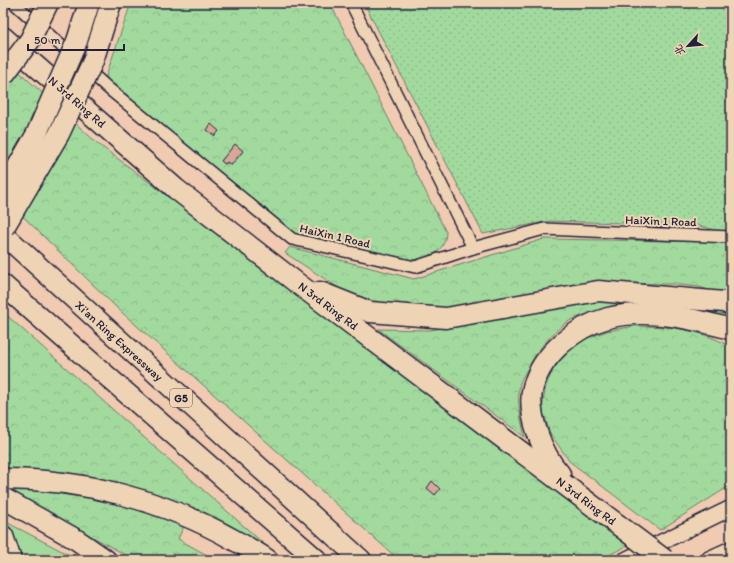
<svg xmlns="http://www.w3.org/2000/svg" width="734" height="563" viewBox="0 0 734 563" font-family="Itim,'LXGW WenKai TC',sans-serif">
	<style>
		.grass { fill: #a2da9e; stroke: #627e6c }
		.forest { fill: url(#forest-crowns); stroke: #627e6c; fill-rule: evenodd }
		.park { fill: url(#park-dots); stroke: #627e6c }
		.building { fill: #d8a79a; stroke: #22223b }
		.lines { fill: none; stroke-linecap: round; stroke-linejoin: round }
		.street-casing { stroke: #22223b; stroke-width: 14 }
		.secondary-casing { stroke: #22223b; stroke-width: 18 }
		.primary-casing { stroke: #22223b; stroke-width: 20 }
		.highway-casing { stroke: #22223b; stroke-width: 23 }
		.street { stroke: #efd3b5; stroke-width: 11 }
		.secondary { stroke: #efd3b5; stroke-width: 15 }
		.primary { stroke: #efd3b5; stroke-width: 17 }
		.highway { stroke: #efd3b5; stroke-width: 20 }
		.highway-bridge-casing { stroke: #22223b; stroke-width: 23; stroke-linecap: butt }
		.highway-bridge { stroke: #efd3b5; stroke-width: 20 }
		.labels { text-anchor: middle; dominant-baseline: central; stroke-width: 4; stroke-linejoin: round; paint-order: stroke }
		.shield { fill: #efd3b5; stroke: #605760; stroke-width: 1 }
		.shield-label { font-size: 11px; font-weight: bold; fill: #22223b }
		.street-label { font-size: 12px; fill: #22223b; stroke: #efd3b5 }
	</style>
	<defs>
		<pattern id="forest-crowns" width="20" height="18" patternUnits="userSpaceOnUse"><rect width="20" height="18" fill="#a2da9e"/><path d="M2 6a3 3 0 1 1 6 0M12 15a3 3 0 1 1 6 0" fill="none" stroke="#8bbb89"/></pattern>
		<pattern id="park-dots" width="8" height="8" patternUnits="userSpaceOnUse"><rect width="8" height="8" fill="#a2da9e"/><path d="M2 2h.1M6 6h.1" fill="none" stroke="#8bbb89" stroke-width="1.8" stroke-linecap="round"/></pattern>
	</defs>
	<rect width="100%" height="100%" fill="#f0cbb1"/>
	<filter id="ink" filterUnits="userSpaceOnUse"><feTurbulence type="fractalNoise" baseFrequency=".025" numOctaves="2"/><feDisplacementMap in="SourceGraphic" scale="8" xChannelSelector="R" yChannelSelector="G"/><feConvolveMatrix kernelMatrix="1 2 1 2 8 2 1 2 1" color-interpolation-filters="sRGB"/></filter>
	<g filter="url(#ink)">
		<path class="grass" d="M6 522 79 560H21L16 541Z"/>
		<g class="forest">
			<path d="M131 3H330L446 232C445 254 429 257 410 261L291 233 104 82ZM235 144 243 151 231 166 227 163 225 164 221 161Z"/>
			<path d="M3 57 97 143 630 544 600 560H399L117 308 3 197Z"/>
			<path d="M544 239 731 242V297L699 287 673 284 578 283 443 314 368 307 285 253 290 247 414 279Z"/>
			<path d="M597 297 731 311V321C689 301 641 300 597 312 587 314 575 317 566 323 551 334 539 348 530 364 527 370 522 377 520 383 516 401 521 420 525 437L378 329 430 330 457 326Z"/>
			<path d="M3 312 282 560H277L191 511 178 539 216 560H135L3 488Z"/>
			<path d="M635 326C669 326 701 329 731 347V485L660 530 569 461 550 433 542 409 546 385 554 368 568 351 585 339 607 331Z"/>
		</g>
		<path class="park" d="M364 3H731V234L696 225 549 221 483 234Z"/>
		<g class="building">
			<path d="M211 124 219 131 215 136 207 130Z"/>
			<path d="M235 144 243 151 231 165 227 162 225 164 221 161Z"/>
			<path d="M432 481 440 489 435 495 427 488Z"/>
		</g>
		<g class="lines">
			<g class="street-casing">
				<g id="street">
					<path d="M14 3 109 89 292 239 415 267 473 248 544 229 731 237"/>
					<path d="M351 3 473 248"/>
				</g>
			</g>
			<g class="secondary-casing">
				<path id="secondary" d="M625 560 731 508"/>
			</g>
			<g class="primary-casing">
				<path id="primary" d="M709 560 731 550"/>
			</g>
			<g class="highway-casing">
				<g id="highway">
					<path d="M3 37 176 189 297 283 585 500"/>
					<path d="M3 234 361 560"/>
					<path d="M3 285 317 560"/>
					<path d="M320 292 370 312 446 318 598 291 724 302 731 305"/>
					<path d="M560 474C543 455 526 413 533 387 542 354 575 327 608 318 646 308 689 318 727 328L731 330"/>
					<path d="M3 479C82 479 164 500 234 540 245 546 257 552 268 560"/>
					<path d="M3 498 77 540 106 560"/>
					<path d="M3 536 11 560"/>
				</g>
			</g>
			<use href="#street" class="street"/>
			<use href="#secondary" class="secondary"/>
			<use href="#primary" class="primary"/>
			<use href="#highway" class="highway"/>
			<g class="highway-bridge-casing">
				<g id="highway-bridge">
					<path d="M3 76 30 40 48 3"/>
					<path d="M3 192 36 135 77 41 89 3"/>
					<path d="M3 229 59 134 93 61 111 3"/>
					<path d="M585 500 665 560"/>
				</g>
			</g>
			<use href="#highway-bridge" class="highway-bridge"/>
		</g>
	</g>
	<g class="labels">
		<rect class="shield" x="170" y="389" width="22" height="18" rx="3"/>
		<g class="shield-label">
			<text x="181" y="398">G5</text>
		</g>
		<g class="street-label">
			<text transform="translate(77 102) rotate(41)">N 3rd Ring Rd</text>
			<text transform="translate(661 221) rotate(2)">HaiXin 1 Road</text>
			<text transform="translate(335 236) rotate(13)">HaiXin 1 Road</text>
			<text transform="translate(328 306) rotate(37)">N 3rd Ring Rd</text>
			<text transform="translate(119 341) rotate(42)">Xi'an Ring Expressway</text>
			<text transform="translate(586 501) rotate(37)">N 3rd Ring Rd</text>
		</g>
	</g>
	<rect width="734" height="563" fill="none" stroke="#efd3b5" stroke-width="16"/>
	<rect x="8" y="8" width="718" height="547" fill="none" stroke="#22223b" stroke-width="1.5" filter="url(#ink)"/>
	<g transform="translate(688 46) rotate(243)" stroke="#efd3b5" stroke-width="3" paint-order="stroke">
	<path d="M0-3L7 15L0 10L-7 15Z" fill="#22223b"/>
	<text y="-6" font-size="11" font-weight="bold" text-anchor="middle" fill="#22223b">北</text>
	</g>
	<path d="M28 44v6h96v-6" fill="none" stroke="#22223b" stroke-width="2"/>
	<text x="34" y="44" font-size="12" fill="#22223b" stroke="#efd3b5" stroke-width="3" paint-order="stroke">50 m</text>
</svg>
